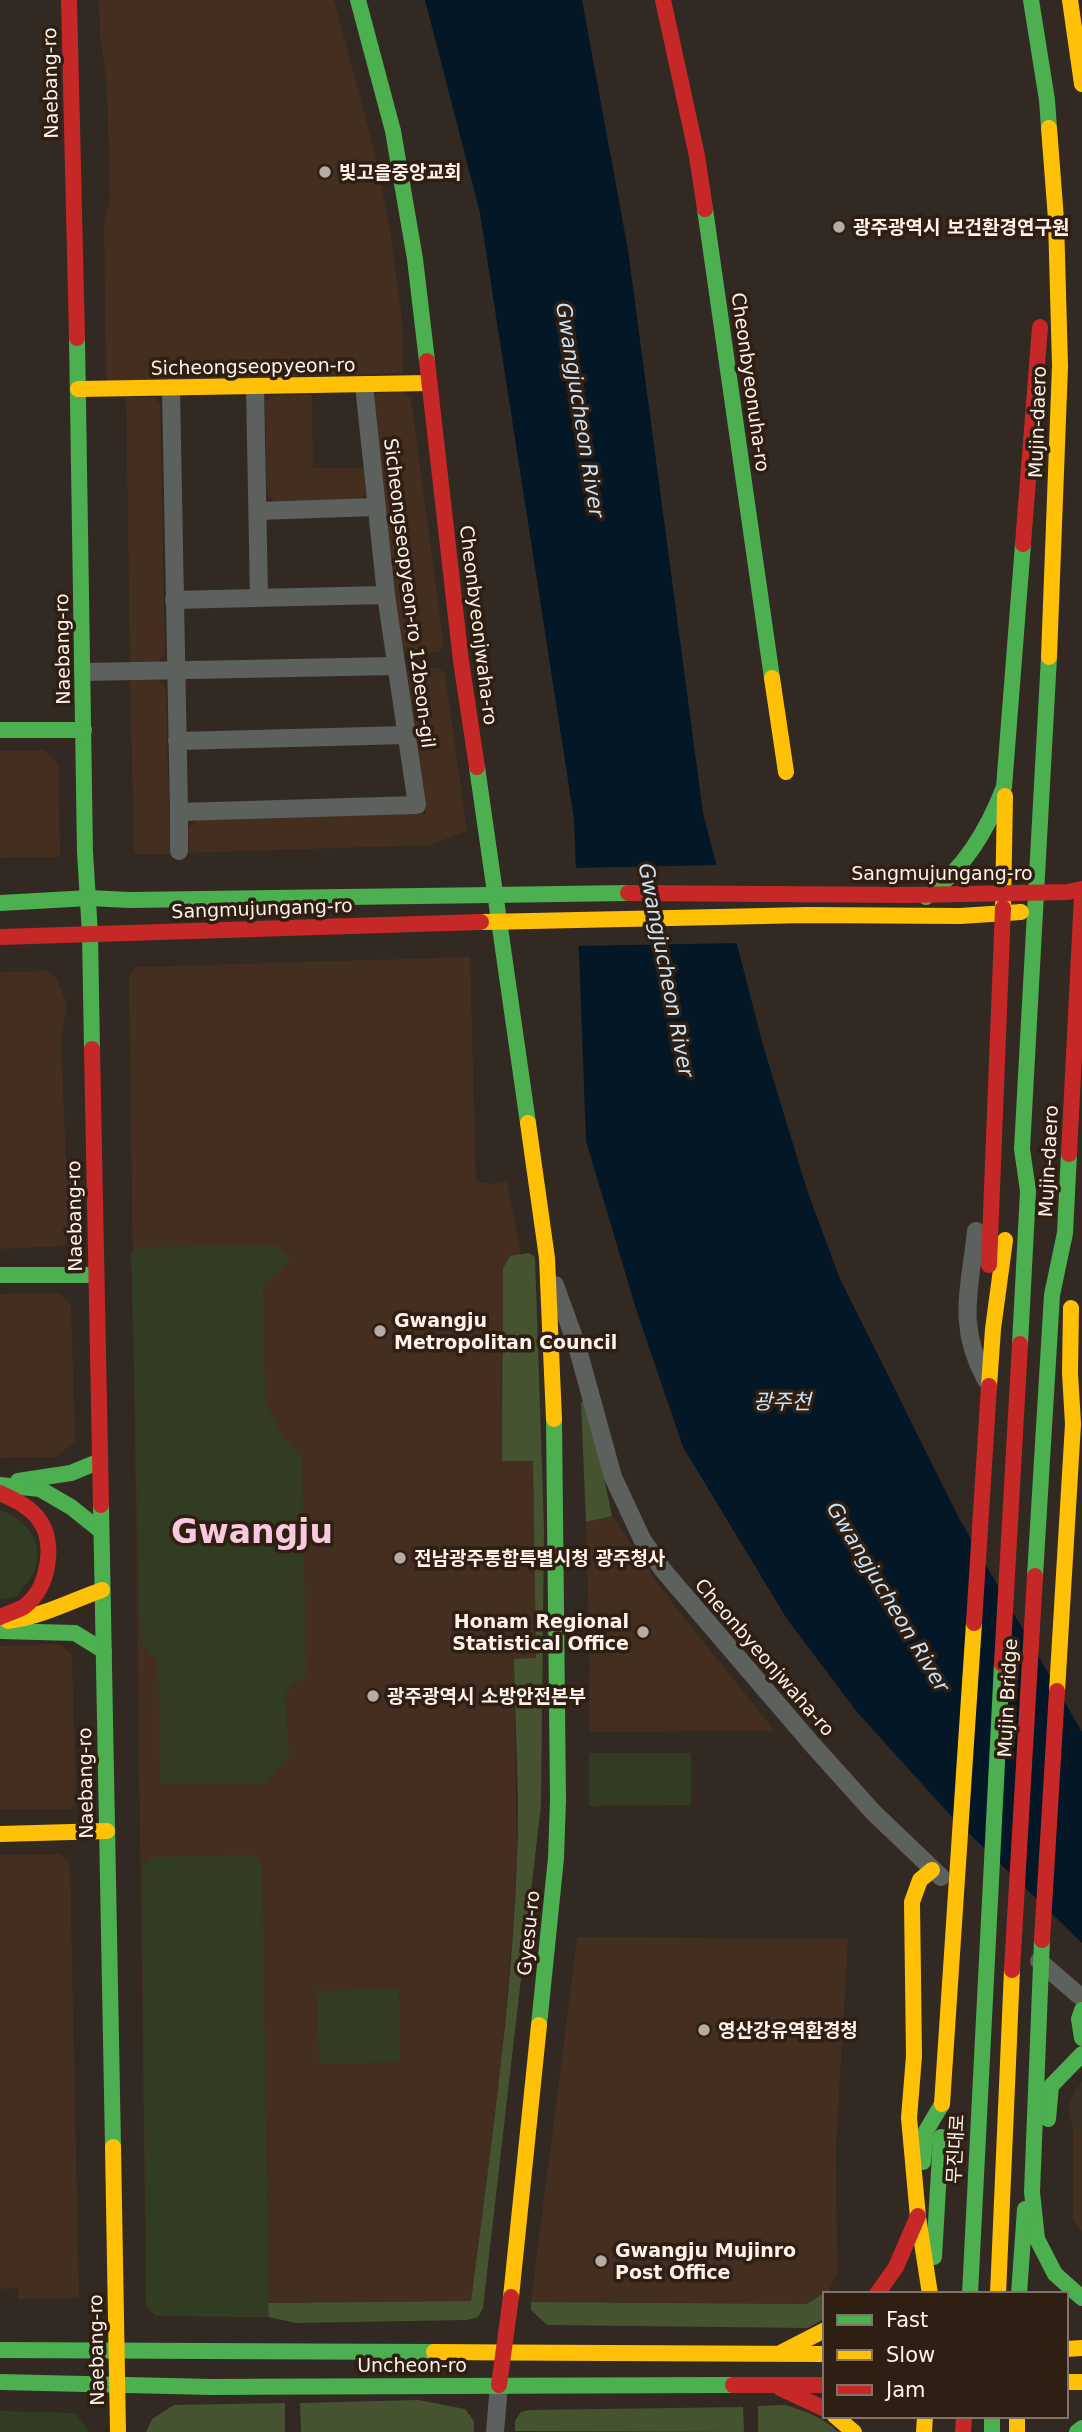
<svg xmlns="http://www.w3.org/2000/svg" width="1082" height="2432" viewBox="0 0 1082 2432" font-family="'DejaVu Sans','Noto Sans KR',sans-serif">
	<style>
		.built { fill: #432e1f }
		.industrial { fill: #3a3122 }
		.green { fill: #323c22 }
		.forest { fill: #465331 }
		.water { fill: #041727 }
		.pier { fill: #322922 }
		.lines { fill: none; stroke-linecap: round; stroke-linejoin: round }
		.street { stroke: #5c615e; stroke-width: 18 }
		.fast { stroke: #4caf50; stroke-width: 16 }
		.slow { stroke: #ffc107; stroke-width: 16 }
		.jam { stroke: #c62828; stroke-width: 16 }
		.poi-dot { fill: #b7aca4; stroke: #2f1e12; stroke-width: 2.5 }
		.labels { text-anchor: middle; dominant-baseline: central; stroke-width: 7; stroke-linejoin: round; paint-order: stroke }
		.street-label { font-size: 19px; fill: #fef2ea; stroke: #2f1e12 }
		.poi-label { font-size: 19px; font-weight: bold; fill: #fef2ea; stroke: #2f1e12; text-anchor: start }
		.water-label { font-size: 21px; font-style: italic; fill: #cae3f6; stroke: #2f1e12 }
		.town-label { font-size: 33px; font-weight: bold; fill: #f9c9de; stroke: #2f1e12 }
	</style>
	<rect width="100%" height="100%" fill="#322922"/>
	<g class="built">
		<path d="M99 0H334L373 146 390 231 402 318 403 373 106 383 104 222 110 198 107 87 100 35Z"/>
		<path d="M401 391 411 399 444 646 438 652 410 655 402 649 370 401 377 393Z"/>
		<path d="M312 394 313 468H363L366 493 358 501 275 503 267 494 265 402 273 395Z"/>
		<path d="M126 397H153L160 404 165 654 157 663H130Z"/>
		<path d="M439 668 445 674 467 831 430 845 189 853 188 828 199 818 426 814 403 678 408 671Z"/>
		<path d="M158 679 166 688 170 854H134L130 680Z"/>
		<path d="M44 750 59 765 60 857 0 858V751Z"/>
		<path d="M470 957 476 1181 493 1184 507 1180 521 1255 503 1268 502 1461H533L536 1659 514 1660 517 1859 512 1936 499 2089 471 2301 269 2303 268 2317 156 2316 146 2307 129 976 136 967Z"/>
		<path d="M47 971 57 978 67 1006 61 1039 66 1158 72 1184 74 1225 70 1237 63 1246 0 1249V972Z"/>
		<path d="M58 1293 71 1304 75 1441 56 1457 0 1458V1294Z"/>
		<path d="M612 1516 670 1600 775 1731 589 1732 590 1665 586 1522Z"/>
		<path d="M60 1644 72 1655 76 1804 71 1809H0V1646Z"/>
		<path d="M60 1854 70 1863 79 2298 18 2299V2288L0 2289V1855Z"/>
		<path d="M577 1937 848 1939 836 2147 837 2274 829 2290 807 2304 531 2302Z"/>
		<path d="M1073 2130 1082 2132V2232L1073 2220Z"/>
	</g>
	<path class="industrial" d="M1082 2082V2132L1073 2130 1068 2108 1076 2089Z"/>
	<g class="green">
		<path d="M276 1245 290 1259C282 1272 268 1276 263 1289L265 1400 282 1435 302 1457 306 1676 291 1686 285 1694 289 1755 265 1784H160L158 1660 141 1643 131 1254 139 1247Z"/>
		<path d="M0 1510C32 1520 50 1554 27 1583 23 1586 20 1593 16 1596 12 1598 5 1599 0 1600Z"/>
		<path d="M589 1753H691V1805L589 1806Z"/>
		<path d="M253 1855 262 1864 269 2317 156 2316 146 2307 142 1867 151 1857Z"/>
		<path d="M399 1989 400 2062 319 2064 317 1991Z"/>
		<path d="M0 2411 75 2413 90 2432H0Z"/>
	</g>
	<g class="forest">
		<path d="M529 1253 535 1257 544 1528 541 1805 483 2308 478 2317 467 2320 296 2323 269 2317 268 2303 471 2301C490 2155 511 2009 517 1861 520 1794 515 1726 514 1659L536 1658 533 1461H502L503 1268 510 1256Z"/>
		<path d="M588 1401 612 1516 586 1522 581 1402Z"/>
		<path d="M829 2290 836 2294H825V2318L808 2328 547 2325 531 2310V2302L807 2304Z"/>
		<path d="M418 2400 465 2409 474 2421V2432H301L300 2403Z"/>
		<path d="M285 2403V2432H146L152 2419 174 2405Z"/>
		<path d="M785 2405C805 2411 823 2417 838 2432H758V2406Z"/>
		<path d="M743 2407 744 2432 515 2431V2421L521 2412 530 2410Z"/>
	</g>
	<path class="water" d="M425 0H582L628 250 703 813 763 1045 807 1190 840 1279 960 1520 1082 1732V1943L951 1816 857 1712 787 1619 683 1447 636 1309 586 1141 574 819 480 213Z"/>
	<path class="pier" d="M720 865 740 943 575 946 572 868Z"/>
	<g class="lines">
		<g class="street">
			<path d="M255 387 259 597"/>
			<path d="M171 388 179 812 417 805 386 595 364 385"/>
			<path d="M258 511 376 507"/>
			<path d="M174 600 386 595"/>
			<path d="M83 672 395 666"/>
			<path d="M177 741 407 735"/>
			<path d="M179 812V851"/>
			<path d="M976 1231C970 1290 956 1325 986 1380"/>
			<path d="M555 1285 577 1346 613 1477 642 1539 663 1570 811 1743 873 1812 941 1877"/>
			<path d="M1039 1961 1082 1998"/>
			<path d="M495 2432 499 2385"/>
		</g>
		<g class="fast">
			<path d="M358 0 393 131 415 259 427 361"/>
			<path d="M1031 0 1047 100 1049 128"/>
			<path d="M705 209 772 678"/>
			<path d="M77 338 85 852 90 934 92 1049"/>
			<path d="M0 730H84"/>
			<path d="M477 767 528 1123"/>
			<path d="M926 897C964 869 987 831 1004 787L1023 544"/>
			<path d="M0 903 89 898 129 900 628 893"/>
			<path d="M0 1275H96"/>
			<path d="M1020 1344 1028 1191 1022 1149 1049 657"/>
			<path d="M18 1481 71 1473 100 1461"/>
			<path d="M0 1485 40 1489 71 1507 101 1531"/>
			<path d="M101 1505 113 2147"/>
			<path d="M1035 1576 1052 1295 1065 1233 1069 1154"/>
			<path d="M0 1631 75 1633 104 1651"/>
			<path d="M1042 1940 1032 2192 1037 2239 1055 2274 1082 2298"/>
			<path d="M1082 2010 1079 2019 1082 2038"/>
			<path d="M539 2025 556 1858 558 1800 554 1419"/>
			<path d="M1048 2119 1051 2086 1082 2054"/>
			<path d="M923 2162 926 2131 942 2104"/>
			<path d="M934 2257 941 2137"/>
			<path d="M970 2294 1002 1664"/>
			<path d="M1019 2294 1025 2209"/>
			<path d="M0 2350 434 2352"/>
			<path d="M0 2382 212 2387 733 2385"/>
			<path d="M992 2416V2432"/>
			<path d="M1077 2432 1082 2428"/>
		</g>
		<g class="slow">
			<path d="M1070 0 1082 84"/>
			<path d="M78 389 429 383"/>
			<path d="M1049 657 1060 366 1056 219 1049 128"/>
			<path d="M772 678 786 772"/>
			<path d="M1003 908 1005 796"/>
			<path d="M481 922 807 915 960 916 1021 912"/>
			<path d="M528 1123 547 1258 554 1419"/>
			<path d="M989 1386 993 1329 1005 1240"/>
			<path d="M8 1621C41 1617 71 1601 102 1590"/>
			<path d="M1057 1691 1073 1424 1070 1373 1071 1308"/>
			<path d="M0 1834 107 1831"/>
			<path d="M942 2104 974 1623"/>
			<path d="M113 2147 118 2432"/>
			<path d="M930 2294 918 2217 909 2118 914 2056 912 1902 920 1880 932 1870"/>
			<path d="M998 2294 1012 1970"/>
			<path d="M511 2297 539 2025"/>
			<path d="M1066 2349 1082 2348"/>
			<path d="M434 2352 825 2354"/>
			<path d="M782 2352 825 2330"/>
			<path d="M1066 2382H1082"/>
			<path d="M835 2416 854 2432"/>
			<path d="M1017 2416V2432"/>
			<path d="M924 2432 925 2416"/>
		</g>
		<g class="jam">
			<path d="M69 0 77 338"/>
			<path d="M663 0 697 156 705 209"/>
			<path d="M427 361 461 661 477 767"/>
			<path d="M1023 544 1040 327"/>
			<path d="M628 893 911 895 1068 892 1082 889"/>
			<path d="M0 937 481 922"/>
			<path d="M92 1049 101 1505"/>
			<path d="M1069 1154 1082 896"/>
			<path d="M989 1265 1003 908"/>
			<path d="M0 1493C15 1500 31 1507 40 1521 56 1544 48 1589 25 1606 18 1611 8 1613 0 1617"/>
			<path d="M974 1623 989 1386"/>
			<path d="M1002 1664 1020 1344"/>
			<path d="M1042 1940 1057 1691"/>
			<path d="M1012 1970 1035 1576"/>
			<path d="M877 2294 896 2267 918 2216"/>
			<path d="M499 2385 511 2297"/>
			<path d="M733 2385H825"/>
			<path d="M780 2388 825 2409"/>
			<path d="M963 2432 964 2416"/>
		</g>
	</g>
	<g class="poi-dot">
		<circle cx="325" cy="172" r="7"/>
		<circle cx="839" cy="227" r="7"/>
		<circle cx="380" cy="1331" r="7"/>
		<circle cx="400" cy="1558" r="7"/>
		<circle cx="643" cy="1632" r="7"/>
		<circle cx="373" cy="1696" r="7"/>
		<circle cx="704" cy="2030" r="7"/>
		<circle cx="601" cy="2261" r="7"/>
	</g>
	<g class="labels">
		<g class="street-label">
			<text transform="translate(50 83) rotate(-91)">Naebang-ro</text>
			<text transform="translate(253 366) rotate(-1)">Sicheongseopyeon-ro</text>
			<text transform="translate(751 382) rotate(82)">Cheonbyeonuha-ro</text>
			<text transform="translate(1037 422) rotate(-88)">Mujin-daero</text>
			<text transform="translate(410 593) rotate(83)">Sicheongseopyeon-ro 12beon-gil</text>
			<text transform="translate(479 625) rotate(83)">Cheonbyeonjwaha-ro</text>
			<text transform="translate(62 649) rotate(-91)">Naebang-ro</text>
			<text x="942" y="873">Sangmujungang-ro</text>
			<text transform="translate(262 908) rotate(-2)">Sangmujungang-ro</text>
			<text transform="translate(1048 1161) rotate(-87)">Mujin-daero</text>
			<text transform="translate(74 1216) rotate(-91)">Naebang-ro</text>
			<text transform="translate(765 1657) rotate(49)">Cheonbyeonjwaha-ro</text>
			<text transform="translate(1007 1698) rotate(-87)">Mujin Bridge</text>
			<text transform="translate(85 1783) rotate(-91)">Naebang-ro</text>
			<text transform="translate(528 1933) rotate(-84)">Gyesu-ro</text>
			<text transform="translate(955 2149) rotate(-87)">무진대로</text>
			<text transform="translate(96 2350) rotate(-91)">Naebang-ro</text>
			<text x="412" y="2365">Uncheon-ro</text>
		</g>
		<g class="poi-label">
			<text x="339" y="172">빛고을중앙교회</text>
			<text x="853" y="227">광주광역시 보건환경연구원</text>
			<text x="394" y="1320">Gwangju<tspan x="394" dy="22">Metropolitan Council</tspan></text>
			<text x="414" y="1558">전남광주통합특별시청 광주청사</text>
			<text x="629" y="1621" text-anchor="end">Honam Regional<tspan x="629" dy="22">Statistical Office</tspan></text>
			<text x="387" y="1696">광주광역시 소방안전본부</text>
			<text x="718" y="2030">영산강유역환경청</text>
			<text x="615" y="2250">Gwangju Mujinro<tspan x="615" dy="22">Post Office</tspan></text>
		</g>
		<g class="water-label">
			<text transform="translate(580 410) rotate(81)">Gwangjucheon River</text>
			<text transform="translate(666 970) rotate(79)">Gwangjucheon River</text>
			<text x="782" y="1402">광주천</text>
			<text transform="translate(888 1597) rotate(59)">Gwangjucheon River</text>
		</g>
		<g class="town-label">
			<text x="252" y="1531">Gwangju</text>
		</g>
	</g>
	<rect x="823" y="2292" width="245" height="126" fill="#2f1e12" stroke="#827368" stroke-width="2"/>
	<rect x="837" y="2315" width="35" height="10" fill="#4caf50" stroke="#827368" stroke-width="2"/>
	<text x="886" y="2327" font-size="21" fill="#fef2ea">Fast</text>
	<rect x="837" y="2350" width="35" height="10" fill="#ffc107" stroke="#827368" stroke-width="2"/>
	<text x="886" y="2362" font-size="21" fill="#fef2ea">Slow</text>
	<rect x="837" y="2385" width="35" height="10" fill="#c62828" stroke="#827368" stroke-width="2"/>
	<text x="886" y="2397" font-size="21" fill="#fef2ea">Jam</text>
</svg>
